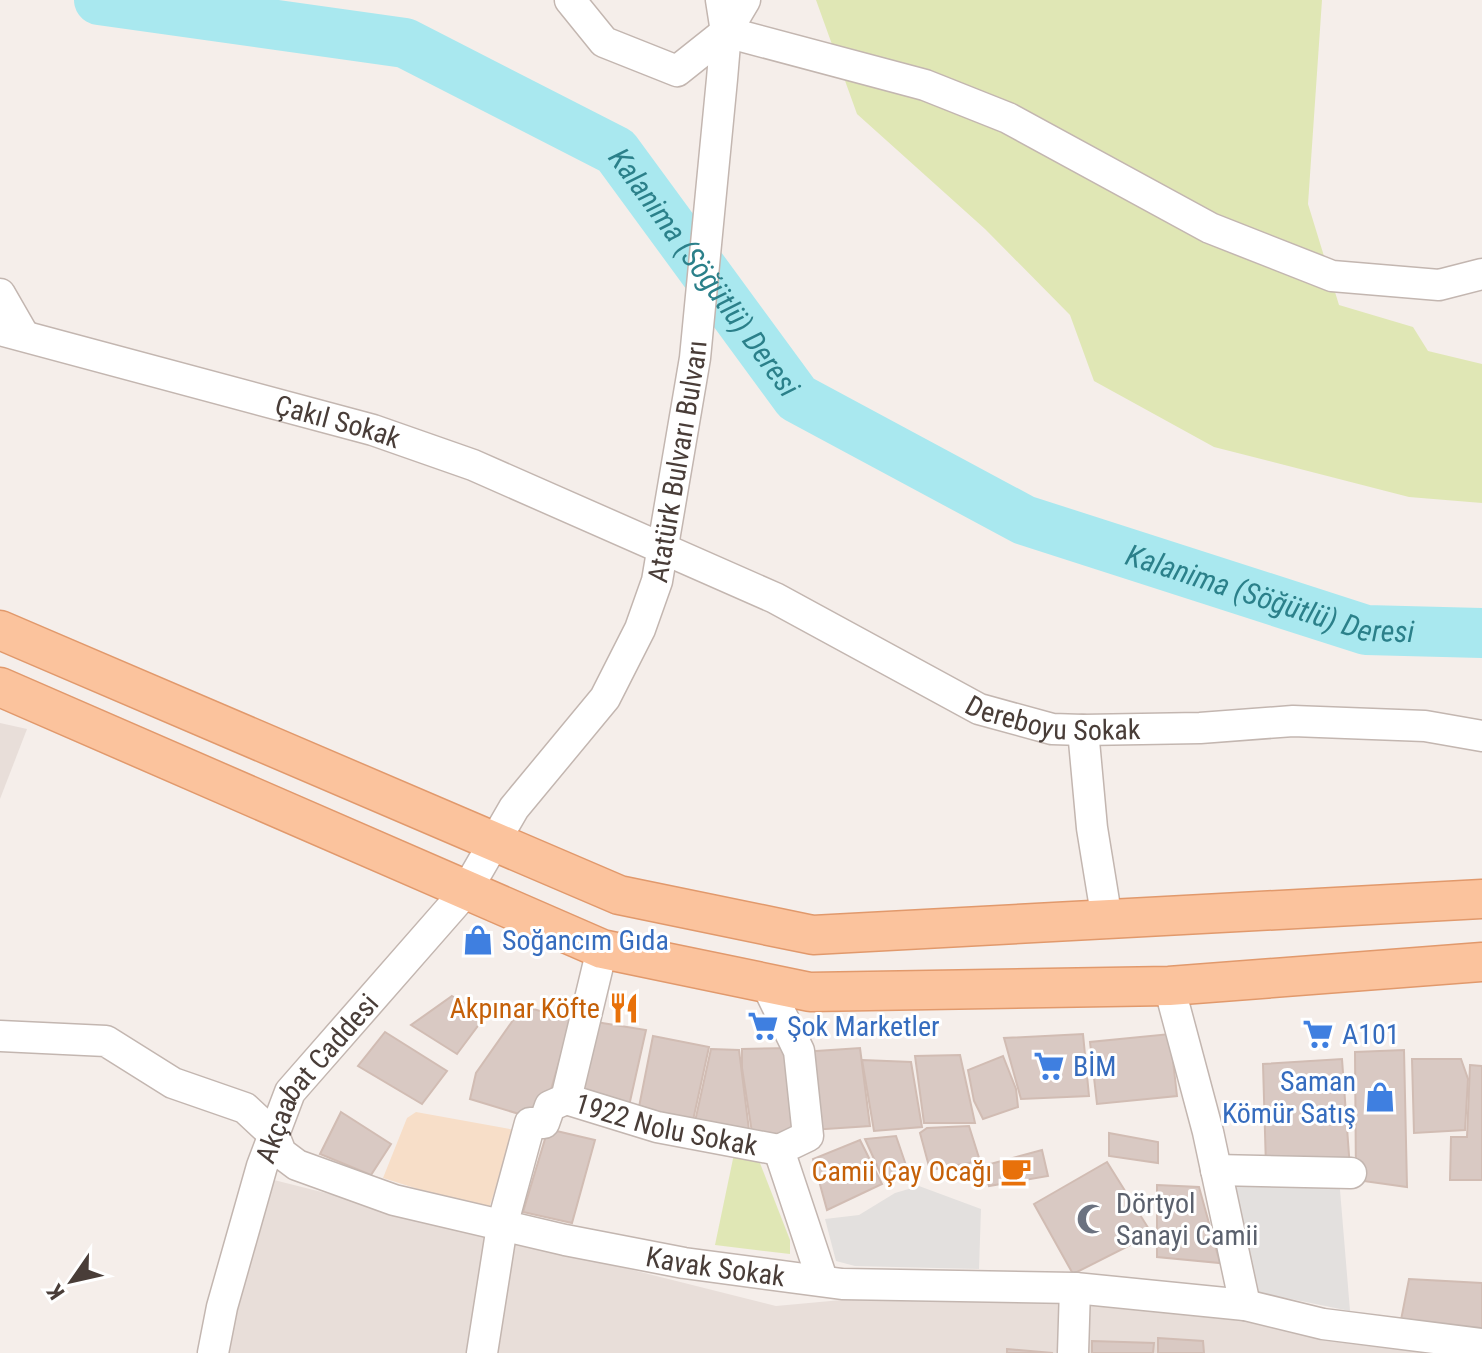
<svg xmlns="http://www.w3.org/2000/svg" width="1482" height="1353" viewBox="0 0 1482 1353" font-family="'Roboto Condensed',sans-serif">
	<style>
		.residential { fill: #e8ded9 }
		.green { fill: #e0e7b5 }
		.sand { fill: #f7dec8 }
		.parking { fill: #e3e0de }
		.lines { fill: none; stroke-linecap: round; stroke-linejoin: round }
		.river { stroke: #a9e8ef; stroke-width: 50 }
		.building { fill: #d9c9c3; stroke: #d1bcb3; stroke-width: 2 }
		.minor-casing { stroke: #c3b6b0; stroke-width: 33 }
		.major-casing { stroke: #e1996c; stroke-width: 41 }
		.minor { stroke: #fff; stroke-width: 30 }
		.major { stroke: #fbc39d; stroke-width: 38 }
		.labels { text-anchor: middle; dominant-baseline: central; stroke-width: 6; stroke-linejoin: round; paint-order: stroke }
		.street-label { font-size: 28px; fill: #493d38; stroke: #fff }
		.shop-label { font-size: 28px; fill: #366cbe; stroke: #fff; text-anchor: start }
		.food-label { font-size: 28px; fill: #c56008; stroke: #fff; text-anchor: end }
		.worship-label { font-size: 28px; fill: #5b616d; stroke: #fff; text-anchor: start }
		.water-label { font-size: 30px; font-style: italic; fill: #2b808a; stroke: #fff }
	</style>
	<rect width="100%" height="100%" fill="#f5eeea"/>
	<g class="residential">
		<path d="M0 723 27 729 0 799Z"/>
		<path d="M258 1176 776 1306 962 1289 1323 1324 1438 1353H210Z"/>
	</g>
	<g class="green">
		<path d="M816 0H1322L1308 204 1339 305 1413 327 1428 351 1482 364V503L1409 497 1214 447 1094 381 1070 315 985 229 857 114Z"/>
		<path d="M734 1154 758 1158 790 1240V1254L715 1245Z"/>
	</g>
	<path class="sand" d="M416 1112 515 1130 488 1211 383 1178 407 1118Z"/>
	<g class="parking">
		<path d="M1233 1176 1339 1178 1350 1311 1251 1291Z"/>
		<path d="M919 1186 981 1209 979 1269 855 1266 836 1261 825 1219 859 1215 895 1193Z"/>
	</g>
	<g class="lines">
		<path class="river" id="s1" d="M99 0 405 43 616 151 797 398 1024 520 1366 630 1482 633"/>
	</g>
	<g class="building">
		<path d="M452 996 486 1015 457 1054 411 1025Z"/>
		<path d="M523 1006 571 1020 542 1121 470 1099 476 1073Z"/>
		<path d="M596 1022 646 1030 629 1106 581 1094Z"/>
		<path d="M385 1032 447 1071 422 1104 358 1066Z"/>
		<path d="M1083 1034 1089 1096 1021 1099 1004 1038Z"/>
		<path d="M1170 1034 1177 1096 1097 1104 1090 1042Z"/>
		<path d="M653 1036 709 1047 692 1125 638 1112Z"/>
		<path d="M793 1048 802 1132 753 1139 742 1068V1049Z"/>
		<path d="M860 1048 870 1126 811 1130 802 1052Z"/>
		<path d="M711 1049 739 1050 750 1138 694 1126Z"/>
		<path d="M1404 1050 1407 1187 1356 1180 1355 1052Z"/>
		<path d="M960 1055 975 1123H924L915 1056Z"/>
		<path d="M1003 1056 1016 1089 1018 1107 983 1119 974 1101 968 1070Z"/>
		<path d="M1342 1059 1350 1169 1266 1167 1263 1064Z"/>
		<path d="M1412 1059H1461L1468 1079 1465 1130 1414 1133Z"/>
		<path d="M862 1060 911 1062 922 1127 874 1131Z"/>
		<path d="M1470 1065 1482 1066V1180H1450L1451 1137H1467Z"/>
		<path d="M341 1112 391 1144 371 1175 320 1154Z"/>
		<path d="M969 1126 980 1161 930 1170 920 1133 927 1128Z"/>
		<path d="M548 1129 595 1140 572 1223 523 1212Z"/>
		<path d="M1109 1133 1158 1142V1163L1109 1156Z"/>
		<path d="M896 1136 909 1174 884 1181 865 1139Z"/>
		<path d="M860 1140 882 1184 827 1210 813 1159Z"/>
		<path d="M1042 1150 1048 1176 989 1186 983 1166Z"/>
		<path d="M1107 1162 1152 1234 1073 1274 1034 1204Z"/>
		<path d="M1157 1185 1199 1187 1220 1263 1157 1257Z"/>
		<path d="M1409 1279 1482 1283V1328L1400 1325Z"/>
		<path d="M1158 1338 1203 1341 1204 1353H1158Z"/>
		<path d="M1092 1341 1154 1343 1153 1353H1092Z"/>
		<path d="M1007 1349 1053 1353H1007Z"/>
	</g>
	<g class="lines">
		<g class="minor-casing">
			<g id="minor">
				<path d="M570 0 604 42 677 71 726 32 745 0"/>
				<path d="M726 32 925 85 1008 118 1210 228 1332 276 1439 285 1482 274"/>
				<path d="M0 294 23 334"/>
				<path id="s2" d="M0 330 373 430 473 465 775 598 979 709 1052 729 1083 730 1200 728 1293 721 1425 726 1482 736"/>
				<path d="M1083 730 1092 828 1107 920"/>
				<path id="s3" d="M602 949 566 1099 657 1127 779 1150"/>
				<path d="M766 983 799 1051 808 1136 779 1150 822 1279"/>
				<path d="M1169 986 1208 1132 1245 1305"/>
				<path id="s4" d="M0 1036 106 1041 173 1083 245 1108 274 1135 281 1153 297 1165 394 1200 565 1240 684 1263 842 1284 1075 1288 1245 1305 1323 1324 1482 1344"/>
				<path d="M1216 1170 1351 1173"/>
				<path id="s5" d="M213 1353 222 1307 262 1166 290 1092 466 891 514 808 605 698 640 629 657 581 695 358 722 79 726 32 721 0"/>
				<path d="M482 1353 502 1226 530 1123H544L550 1106 566 1099"/>
				<path d="M1073 1353 1075 1288"/>
			</g>
		</g>
		<g class="major-casing">
			<g id="major">
				<path d="M0 630 619 895 813 935 1482 899"/>
				<path d="M0 687 602 949 810 992 1169 986 1482 962"/>
			</g>
		</g>
		<use href="#minor" class="minor"/>
		<use href="#major" class="major"/>
	</g>
	<defs>
		<g id="shop-bare" transform="scale(2.4)"><path d="M-5-2.5h2.3a2.7 3.5 0 0 1 5.4 0H5L5.5 6h-11ZM-1.5-2.5h3a1.5 2.3 0 0 0-3 0Z" fill="#3f7fe0" stroke="#fff" stroke-width="2.5" paint-order="stroke"/></g>
		<g id="restaurant-bare" transform="scale(2.4)"><path d="M-5-6h1v4h1v-4h1v4h1v-4h1v5L-1.5 .5V6h-2V.5L-5-1ZM5-6V6H3V1.5H1.5Q1.5-4 5-6Z" fill="#e8710a" stroke="#fff" stroke-width="2.5" paint-order="stroke"/></g>
		<g id="supermarket-bare" transform="scale(2.4)"><path d="M-6-5.5h2.5l.6 2H6L4.5 2H-2.5L-4.4-4H-6ZM-1.5 3.2a1.3 1.3 0 1 0 .1 0ZM3 3.2a1.3 1.3 0 1 0 .1 0Z" fill="#3f7fe0" stroke="#fff" stroke-width="2.5" paint-order="stroke"/></g>
		<g id="cafe-bare" transform="scale(2.4)"><path d="M-5.5-4.5H6V0H3Q3 3.5 0 3.5H-2.5Q-5.5 3.5-5.5 0ZM3-3.2v2h1.7v-2ZM-6 4.5H4V6H-6Z" fill="#e8710a" stroke="#fff" stroke-width="2.5" paint-order="stroke"/></g>
		<g id="mosque-bare" transform="scale(2.4)"><path d="M3.5-4.9A6 6 0 1 0 3.5 4.9A5 5 0 1 1 3.5-4.9Z" fill="#6b7280" stroke="#fff" stroke-width="2.5" paint-order="stroke"/></g>
	</defs>
	<g fill-rule="evenodd">
		<use href="#shop-bare" x="478" y="940"/>
		<use href="#restaurant-bare" x="624" y="1008"/>
		<use href="#supermarket-bare" x="763" y="1026"/>
		<use href="#supermarket-bare" x="1318" y="1034"/>
		<use href="#supermarket-bare" x="1049" y="1066"/>
		<use href="#shop-bare" x="1380" y="1097"/>
		<use href="#cafe-bare" x="1016" y="1171"/>
		<use href="#mosque-bare" x="1092" y="1219"/>
	</g>
	<g class="labels">
		<g class="street-label">
			<text stroke="none"><textPath href="#s2" startOffset="350">Çakıl Sokak</textPath></text>
			<text stroke="none"><textPath href="#s5" startOffset="1028">Atatürk Bulvarı Bulvarı</textPath></text>
			<text stroke="none"><textPath href="#s2" startOffset="1130">Dereboyu Sokak</textPath></text>
			<text stroke="none"><textPath href="#s5" startOffset="298">Akçaabat Caddesi</textPath></text>
			<text stroke="none"><textPath href="#s3" startOffset="258">1922 Nolu Sokak</textPath></text>
			<text stroke="none"><textPath href="#s4" startOffset="772">Kavak Sokak</textPath></text>
		</g>
		<g class="shop-label">
			<text x="502" y="940">Soğancım Gıda</text>
			<text x="787" y="1026">Şok Marketler</text>
			<text x="1342" y="1034">A101</text>
			<text x="1073" y="1066">BİM</text>
			<text x="1356" y="1081" text-anchor="end">Saman<tspan x="1356" dy="32">Kömür Satış</tspan></text>
		</g>
		<g class="food-label">
			<text x="600" y="1008">Akpınar Köfte</text>
			<text x="992" y="1171">Camii Çay Ocağı</text>
		</g>
		<g class="worship-label">
			<text x="1116" y="1203">Dörtyol<tspan x="1116" dy="32">Sanayi Camii</tspan></text>
		</g>
		<g class="water-label">
			<text stroke="none"><textPath href="#s1" startOffset="696">Kalanima (Söğütlü) Deresi</textPath></text>
			<text stroke="none"><textPath href="#s1" startOffset="1368">Kalanima (Söğütlü) Deresi</textPath></text>
		</g>
	</g>
	<g transform="translate(72 1281) rotate(236)" stroke="#ffffff" stroke-width="6" paint-order="stroke">
	<path d="M0-6L14 30L0 20L-14 30Z" fill="#493d38"/>
	<text y="-12" font-size="22" font-weight="bold" text-anchor="middle" fill="#493d38">K</text>
	</g>
</svg>
